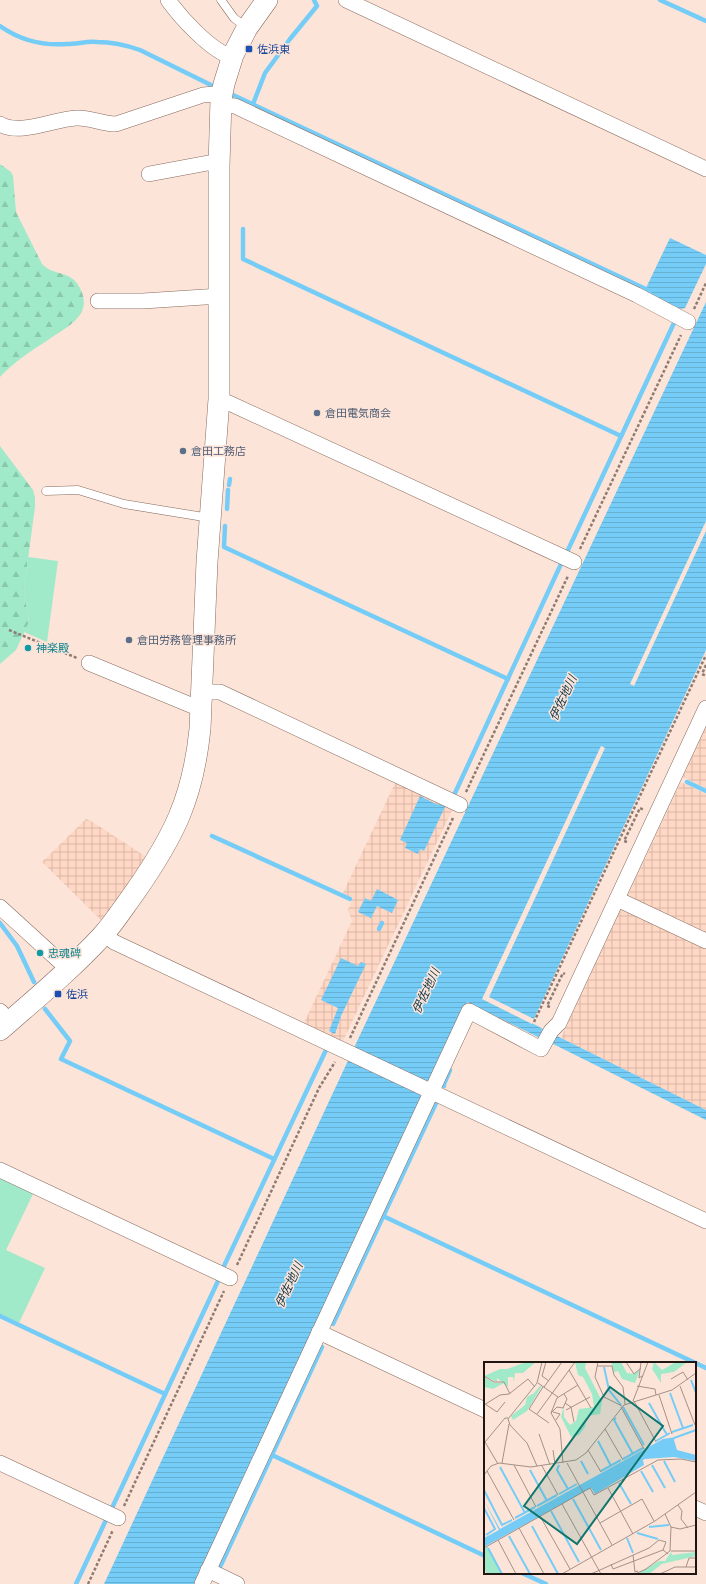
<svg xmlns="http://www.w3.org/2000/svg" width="706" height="1584" viewBox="0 0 706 1584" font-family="'Work Sans','Noto Sans JP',sans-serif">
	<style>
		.industrial { fill: url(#industrial-grid) }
		.forest { fill: url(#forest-firs) }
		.green { fill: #a0eac9 }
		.water { fill: url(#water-rules) }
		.pier { fill: #fde4d8 }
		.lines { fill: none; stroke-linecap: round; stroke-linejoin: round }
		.stream { stroke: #75cdf7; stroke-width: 4.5 }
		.lane-casing { stroke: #876b5e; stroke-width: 9 }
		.street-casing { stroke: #876b5e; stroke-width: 16 }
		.secondary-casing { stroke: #876b5e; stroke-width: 22 }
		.path { stroke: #8e7c73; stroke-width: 2.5; stroke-dasharray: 3 2; stroke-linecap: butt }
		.lane { stroke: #fff; stroke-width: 8 }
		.street { stroke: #fff; stroke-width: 15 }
		.secondary { stroke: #fff; stroke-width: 21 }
		.transit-dot { fill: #1a4fb4; stroke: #fde4d8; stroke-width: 1.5 }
		.service-dot { fill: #5c6f8a; stroke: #fde4d8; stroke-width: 1.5 }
		.culture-dot { fill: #0f9aa8; stroke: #fde4d8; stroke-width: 1.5 }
		.labels { text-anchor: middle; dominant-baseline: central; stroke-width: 3; stroke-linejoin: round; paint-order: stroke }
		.transit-label { font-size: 11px; fill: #164399; stroke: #fde4d8; text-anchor: start }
		.service-label { font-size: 11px; fill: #4e5e75; stroke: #fde4d8; text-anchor: start }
		.culture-label { font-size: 11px; fill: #0d838f; stroke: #fde4d8; text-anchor: start }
		.water-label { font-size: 12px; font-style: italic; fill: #10384a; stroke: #fde4d8 }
		.inset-river { fill: none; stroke: #75cdf7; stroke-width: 2 }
		.inset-road { fill: none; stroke: #a59188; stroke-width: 1 }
		.view { fill: #0f766e; fill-opacity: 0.15; stroke: #0f766e; stroke-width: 2 }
		.inset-edge { fill: none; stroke: #201510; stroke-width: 2 }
	</style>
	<defs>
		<pattern id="industrial-grid" width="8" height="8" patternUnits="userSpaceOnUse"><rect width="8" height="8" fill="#ffd7c5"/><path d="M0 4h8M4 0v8" fill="none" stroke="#dab8a8"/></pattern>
		<pattern id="forest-firs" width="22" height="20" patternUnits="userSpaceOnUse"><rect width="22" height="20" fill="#a0eac9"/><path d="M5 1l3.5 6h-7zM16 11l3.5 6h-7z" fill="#8ac8ac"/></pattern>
		<pattern id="water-rules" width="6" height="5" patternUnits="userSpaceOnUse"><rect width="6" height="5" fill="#75cdf7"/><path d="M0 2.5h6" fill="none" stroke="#65afd3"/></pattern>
	</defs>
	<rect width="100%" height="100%" fill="#fde4d8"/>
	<g class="industrial">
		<path d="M706 727V788L683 777Z"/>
		<path d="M396 781 453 808 343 1041 304 1023 352 921 348 910 353 898 343 893Z"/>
		<path d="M681 782 706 794V936L640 905 628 895Z"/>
		<path d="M86 819 91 821 148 858 103 922 42 862Z"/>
		<path d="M622 907 706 946V1110L561 1038Z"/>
	</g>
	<g class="forest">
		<path d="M0 164 11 172 13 176 16 212 42 264C53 275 64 271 74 280 83 289 87 303 81 313 74 325 59 332 48 340 31 351 14 362 0 377Z"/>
		<path d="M0 446 33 490 35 498V507L24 589 29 622 16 650 0 664Z"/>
	</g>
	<g class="green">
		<path d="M28 557 58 561 47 642 24 632 29 622 24 589Z"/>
		<path d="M0 1177 34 1192 6 1250 45 1268 19 1323 0 1314Z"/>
	</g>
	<g class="water">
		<path d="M670 238 706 255V264L685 308 681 309 644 292Z"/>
		<path d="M706 302V650L532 1023 545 1030 540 1038 467 1002 196 1584H104L352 1052Z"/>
		<path d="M420 796 438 805 440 802 446 805 424 851 420 849 418 854 405 848 407 843 400 840Z"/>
		<path d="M377 889 398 900 392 913 377 906 371 918 358 912 365 898 371 901Z"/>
		<path d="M341 958 358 966 361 962 366 964 341 1016 335 1034 329 1031 338 1008 321 1000Z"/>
		<path d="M555 1035 706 1110V1120L551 1043Z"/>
	</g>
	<g class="pier">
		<path d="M706 521V531L634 686 630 684Z"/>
		<path d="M601 746 605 748 489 997 534 1019 532 1024 482 999Z"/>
	</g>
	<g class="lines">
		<g class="stream">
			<path d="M660 0 706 21"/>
			<path d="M0 26C20 40 42 46 67 44 77 44 87 41 97 42 112 42 126 45 140 50L211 85"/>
			<path d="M233 95 650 291"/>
			<path d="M253 104 265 73 290 39 317 6 314 0"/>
			<path d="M243 229V259L621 436"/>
			<path d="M229 485 230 479"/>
			<path d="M227 509 228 490"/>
			<path d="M225 526 224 547 508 679"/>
			<path d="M568 550 674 323"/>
			<path d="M687 782 706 791"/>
			<path d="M455 793 561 564"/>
			<path d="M212 836 350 899"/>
			<path d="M0 923 17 946 34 982"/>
			<path d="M379 929 382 923"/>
			<path d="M45 1009 70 1041 61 1059 274 1159"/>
			<path d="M444 1086V1084L450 1070"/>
			<path d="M383 1216 706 1368"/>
			<path d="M224 1266 326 1050"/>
			<path d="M0 1316 165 1394"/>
			<path d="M333 1324 437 1101"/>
			<path d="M272 1455 485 1556"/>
			<path d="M112 1508 218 1281"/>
			<path d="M220 1567 322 1347"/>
			<path d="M522 1573 546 1584"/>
			<path d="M76 1584 106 1520"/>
		</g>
		<g class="lane-casing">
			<g id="lane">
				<path d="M221 0 234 18 247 28"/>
				<path d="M46 491 78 490 124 504 210 518"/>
			</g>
		</g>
		<g class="street-casing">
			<g id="street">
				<path d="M168 0C181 18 211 51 232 57"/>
				<path d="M346 0 706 169"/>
				<path d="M221 105 235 106 637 295 688 322"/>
				<path d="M0 124C20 136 54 119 76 118 89 117 102 124 116 124L203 95 214 94 222 95"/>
				<path d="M149 174 208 163H219"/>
				<path d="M98 301H143L220 296"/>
				<path d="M219 403H229L574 562"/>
				<path d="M89 663 193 706H201"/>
				<path d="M202 692H220L460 805"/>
				<path d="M617 899 706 941"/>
				<path d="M0 907 68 969"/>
				<path d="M104 934 114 942 706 1221"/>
				<path d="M0 1011 10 1022"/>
				<path d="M0 1170 230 1278"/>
				<path d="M319 1332 485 1410"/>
				<path d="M0 1463 118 1518"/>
				<path d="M695 1508 706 1513"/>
				<path d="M208 1570 237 1584"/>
				<path d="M202 1584 469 1011 541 1049 551 1031 559 1023 706 708"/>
			</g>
		</g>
		<g class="secondary-casing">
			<path id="secondary" d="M0 1030C34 1000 71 970 102 936 114 923 124 907 135 892 174 836 193 798 200 729L207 562 219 399V166L221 99 224 84 233 55 247 28 267 0"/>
		</g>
		<g class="path">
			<path d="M694 309 706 283"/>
			<path d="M580 549 681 335"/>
			<path d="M9 630 77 658"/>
			<path d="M706 665 702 674 706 676"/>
			<path d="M466 792 568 576"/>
			<path d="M627 842 624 841 640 808 644 810"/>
			<path d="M550 1007 547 1006 563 973 565 974"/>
			<path d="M534 1022 706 655"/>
			<path d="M350 1038 453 818"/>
			<path d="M237 1265 319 1088 335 1062"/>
			<path d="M124 1506 224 1291"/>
			<path d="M88 1584 113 1530"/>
		</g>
		<use href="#lane" class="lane"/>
		<use href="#street" class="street"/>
		<use href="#secondary" class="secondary"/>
	</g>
	<g class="transit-dot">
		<rect x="245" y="45" width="8" height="8" rx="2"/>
		<rect x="54" y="990" width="8" height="8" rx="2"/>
	</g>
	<g class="service-dot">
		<circle cx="317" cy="413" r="4"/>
		<circle cx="183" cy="451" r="4"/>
		<circle cx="129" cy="640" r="4"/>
	</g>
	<g class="culture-dot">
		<circle cx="28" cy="648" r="4"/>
		<circle cx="40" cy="953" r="4"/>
	</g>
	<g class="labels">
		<g class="transit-label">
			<text x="257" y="49">佐浜東</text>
			<text x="66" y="994">佐浜</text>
		</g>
		<g class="service-label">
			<text x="325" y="413">倉田電気商会</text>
			<text x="191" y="451">倉田工務店</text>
			<text x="137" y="640">倉田労務管理事務所</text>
		</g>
		<g class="culture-label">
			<text x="36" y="648">神楽殿</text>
			<text x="48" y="953">忠魂碑</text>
		</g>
		<g class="water-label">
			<text transform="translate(563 698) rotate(-65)">伊佐地川</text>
			<text transform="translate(426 991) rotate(-65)">伊佐地川</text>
			<text transform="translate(289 1285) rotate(-65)">伊佐地川</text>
		</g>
	</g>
	<g transform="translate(484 1362)">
		<rect width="212" height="212" fill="#fde4d8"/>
		<path d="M42 0H52L39 11H31L30 20 29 15H24V25L13 16V20L0 14 16 7H23ZM91 0H102L101 6 118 39 116 52 103 54 101 65 95 73 87 75 77 55 80 44V55L86 63 92 59 95 47 110 45 108 32 99 15 94 13ZM127 0H137L143 11 150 12 156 8 151 21 138 17 134 9 130 10ZM170 0 178 8 192 0H203L190 10 177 12V21L168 7ZM0 15 10 21H20L9 27 0 25ZM56 24H58L43 49 29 58 27 54 41 43 43 35 50 31ZM187 190 188 193 212 190V194L178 202 165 212H153L175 199H181Z" fill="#a0eac9"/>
		<path d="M3 184 18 212H3L0 207V186Z" fill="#a0eac9"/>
		<path d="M192 75 190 78 193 88 212 93V99L190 95 161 97 159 98 160 103 111 132 107 126 0 185V176L15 168 0 138 16 167 179 77Z" fill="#75cdf7"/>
		<path class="inset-river" d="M120 5 125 28 137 43M207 18 212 31M186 31 199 66M165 41 183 73M139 45 160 83M132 56 130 58 149 92M188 70 209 63M190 76 212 68M114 79 127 104M172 79 186 71M139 97 159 86M97 99 104 112M180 99 191 120M75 103 73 108 84 127M168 103 181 126M16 105 41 151M46 108 63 139M117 109 137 98M157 109 169 130M135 121 147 142M0 128 18 163 28 158M75 132 93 122M89 137 117 188M53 144 73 133M0 146 11 167 2 173M67 149 95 200M31 156 51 145M48 164 74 212M165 165 185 163M153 171 174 177M25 174 46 212M143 176 149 191M4 186 18 212"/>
		<path class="inset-road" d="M62 0 58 14 65 19M114 0 111 15 120 35 138 44M142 0 150 12 157 6M157 0 155 16 158 14M113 4H128L130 13 139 25 141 42M85 8 107 46M0 14 10 20H20L26 32M187 17 199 10 204 18M54 21 74 35M153 24 171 27 172 33M196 24 211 63M59 25 45 47 65 61M60 25 78 0M175 33 188 72M149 39 164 0M150 39 172 80M81 41 87 45 90 60M1 42 13 50 21 40M0 43 16 33 25 32 44 17 51 25M137 45 160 87M82 48 106 35M69 50 76 52 72 58M67 51 76 67 79 101M67 51 73 36 94 23M67 51 73 45 79 46 83 37 80 32M53 52 91 0M121 67 139 98M55 72 66 103M69 88 71 102M104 88 117 110M18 101 25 62M83 101 128 183M14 102 1 80 21 56H24M30 103 52 145M53 104 43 81 26 63 24 57 53 21 58 0M58 104 74 133M3 109 30 158M0 113 7 104 15 101 47 105 92 98 102 91 140 43 188 28 212 11M124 126 149 172M158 137 170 159M78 142 117 212M194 143 198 149 197 157 204 166M56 154 86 207M116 161 158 137M187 165 196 167 212 163M35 166 60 212M14 178 32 212M0 186 106 126 110 133 112 132 174 98 197 97 212 100M187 189H212M149 193 151 210 154 209M127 202 129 207 179 188 184 192M202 205 205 196H212M78 212 171 159 212 130M107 212 165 186 175 178 182 180 179 188M151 212 162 207 186 189 187 165 181 152M176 212 191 205H212"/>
		<path class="view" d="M126 25 179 64 93 182 40 144Z"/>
		<rect width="212" height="212" class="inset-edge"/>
	</g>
</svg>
